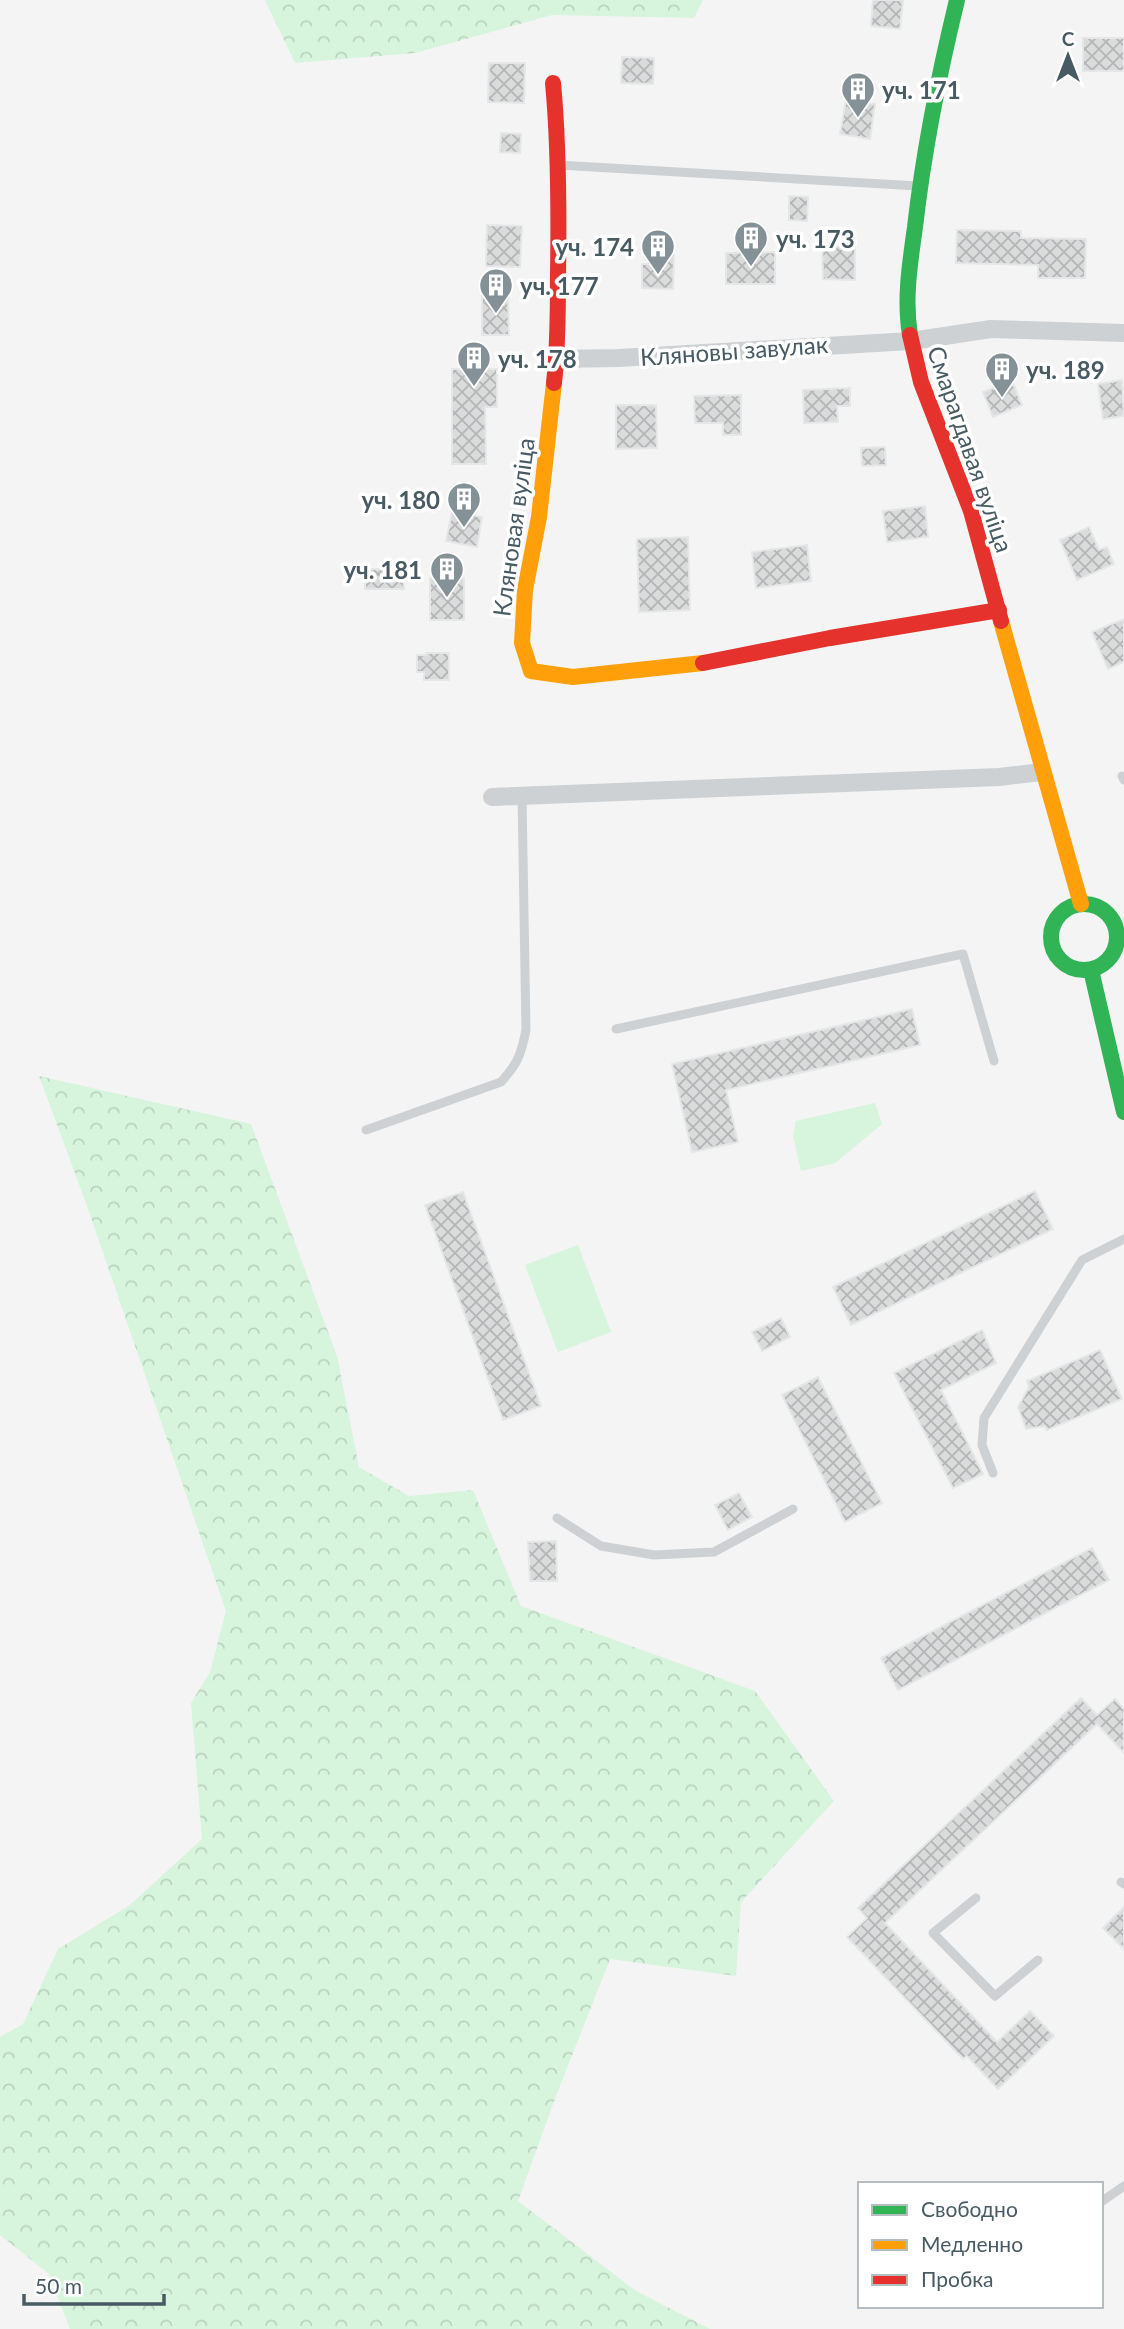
<svg xmlns="http://www.w3.org/2000/svg" width="1124" height="2329" viewBox="0 0 1124 2329" font-family="Lato,sans-serif">
	<style>
		.forest { fill: url(#forest-crowns) }
		.park { fill: #d7f4dd }
		.building { fill: url(#building-cross-hatch); stroke: #e5e6e7; stroke-width: 2 }
		.lines { fill: none; stroke-linecap: round; stroke-linejoin: round }
		.lane { stroke: #cdd1d3; stroke-width: 9 }
		.street { stroke: #cdd1d3; stroke-width: 18 }
		.fast { stroke: #30b455; stroke-width: 16 }
		.slow { stroke: #ff9f0a; stroke-width: 16 }
		.jam { stroke: #e5322d; stroke-width: 16 }
		.labels { text-anchor: middle; dominant-baseline: central; stroke-width: 7; stroke-linejoin: round; paint-order: stroke }
		.poi-label { font-size: 24px; font-weight: bold; fill: #485b63; stroke: #fff; text-anchor: start }
		.street-label { font-size: 24px; fill: #485b63; stroke: #fff }
	</style>
	<defs>
		<pattern id="forest-crowns" width="20" height="18" patternUnits="userSpaceOnUse" patternTransform="scale(1.75)"><rect width="20" height="18" fill="#d7f4dd"/><path d="M2 6a3 3 0 1 1 6 0M12 15a3 3 0 1 1 6 0" fill="none" stroke="#bad3c0"/></pattern>
		<pattern id="building-cross-hatch" width="8" height="8" patternUnits="userSpaceOnUse" patternTransform="scale(1.75)"><rect width="8" height="8" fill="#dadcdc"/><path d="M0 0l8 8M0 8l8-8" fill="none" stroke="#b3b5b6"/></pattern>
	</defs>
	<rect width="100%" height="100%" fill="#f4f4f4"/>
	<g class="forest">
		<path d="M265 0H703L694 18 552 15 415 53 295 63Z"/>
		<path d="M39 1076 251 1124 337 1356 359 1467 409 1496 473 1490 521 1606 755 1691 834 1801 741 1902 736 1976 610 1959 556 2096 518 2201 636 2291 710 2329H70L49 2274 0 2235V2037L23 2024 58 1949 130 1905 202 1839 191 1703 210 1672 226 1611 86 1203Z"/>
	</g>
	<g class="park">
		<path d="M875 1103 882 1124 835 1163 801 1171 793 1136 796 1121Z"/>
		<path d="M578 1245 611 1332 558 1352 525 1265Z"/>
	</g>
	<g class="building">
		<path d="M873 0H903L900 29 871 26Z"/>
		<rect x="1083" y="38" width="41" height="33"/>
		<path d="M622 57 654 58 653 84 621 83Z"/>
		<path d="M489 63H525L524 103 488 102Z"/>
		<path d="M846 100 875 104 870 139 840 134Z"/>
		<path d="M501 133 521 134 520 153 500 152Z"/>
		<path d="M789 196 808 197 807 221 789 220Z"/>
		<path d="M487 225 522 226 520 267 486 266Z"/>
		<path d="M957 230 1021 231V238L1086 239 1085 278H1038V265L956 263Z"/>
		<path d="M822 244H855V280L823 279Z"/>
		<path d="M775 252V284H726V253Z"/>
		<path d="M651 256H674L673 289 642 288V264H651Z"/>
		<path d="M508 295 509 335H482V296Z"/>
		<path d="M452 369H497V407H485L486 464H452Z"/>
		<path d="M1122 380 1124 416 1103 419 1098 384Z"/>
		<path d="M1012 381 1022 405 993 417 983 392Z"/>
		<path d="M850 388V406H837L838 422 804 423 803 390Z"/>
		<path d="M741 395V435H723V423H695L694 396Z"/>
		<path d="M616 405H656L657 448 616 449Z"/>
		<path d="M885 447 886 465 862 466 861 448Z"/>
		<path d="M925 506 928 537 887 542 883 511Z"/>
		<path d="M452 512 482 517 477 547 446 541Z"/>
		<path d="M1089 527 1099 550 1107 547 1114 564 1077 580 1060 540Z"/>
		<path d="M688 537 690 610 639 612 637 539Z"/>
		<path d="M807 545 811 581 756 588 752 552Z"/>
		<path d="M365 569H403L404 589H365Z"/>
		<rect x="430" y="578" width="34" height="42"/>
		<path d="M1124 619V662L1108 669 1092 632Z"/>
		<path d="M426 653H449V680H424V672H417V655H426Z"/>
		<path d="M912 1009 920 1045 726 1090 738 1142 692 1152 672 1064Z"/>
		<path d="M1035 1191 1053 1229 851 1325 833 1287Z"/>
		<path d="M463 1192 541 1406 503 1420 425 1205Z"/>
		<path d="M781 1318 790 1337 762 1351 752 1332Z"/>
		<path d="M982 1330 996 1363 941 1390 983 1474 953 1488 894 1373Z"/>
		<path d="M1100 1350 1122 1399 1047 1430 1045 1426 1026 1429 1018 1407 1029 1387 1027 1381Z"/>
		<path d="M818 1377 882 1503 845 1522 782 1395Z"/>
		<path d="M739 1493 752 1517 728 1530 715 1505Z"/>
		<path d="M556 1541 557 1581H530L528 1542Z"/>
		<path d="M1092 1548 1109 1580 898 1690 881 1658Z"/>
		<path d="M1081 1698 1097 1715 1115 1699 1124 1709V1753L1097 1724 885 1923 997 2042 1030 2011 1054 2036 998 2089 967 2056 963 2059 847 1937 867 1918 858 1908Z"/>
		<path d="M1124 1907V1949L1103 1928Z"/>
	</g>
	<g class="lines">
		<g class="lane">
			<path d="M558 165 918 186"/>
			<path d="M1122 776 1124 780"/>
			<path d="M1117 934 1124 931"/>
			<path d="M616 1029 963 954 994 1061"/>
			<path d="M366 1130 501 1082C518 1063 521 1055 526 1030L522 796"/>
			<path d="M993 1473 982 1445 984 1418 1082 1260 1124 1239"/>
			<path d="M557 1518 601 1546 654 1555 714 1552 793 1509"/>
			<path d="M1121 1882 1124 1884"/>
			<path d="M976 1898 933 1933 995 1996 1038 1960"/>
			<path d="M1101 2202 1124 2186"/>
		</g>
		<g class="street">
			<path d="M557 359 619 358 911 341 991 329 1124 333"/>
			<path d="M492 797 999 777 1042 772"/>
		</g>
		<g class="fast">
			<path d="M910 335C904 299 910 263 915 227 924 148 938 78 957 0"/>
			<circle cx="1084" cy="937" r="33"/>
			<path d="M1091 970 1124 1112"/>
		</g>
		<g class="slow">
			<path d="M554 383 539 517 525 590 522 643 531 671 573 677 703 663"/>
			<path d="M1001 621 1081 904"/>
		</g>
		<g class="jam">
			<path d="M553 83C559 147 559 212 558 276 558 312 558 348 554 383"/>
			<path d="M910 335 921 382 971 511 1001 621"/>
			<path d="M703 663 830 638 999 610"/>
		</g>
	</g>
	<defs>
		<g id="building-pin" transform="scale(1.75)"><path d="M0 17L-7.5 6A9.5 9.5 0 1 1 7.5 6Z" fill="#849196" stroke="#fff"/><path d="M-4-6H4V6H1V3H-1V6H-4ZM-2.5-4.3h1.7v1.8h-1.7ZM.8-4.3h1.7v1.8H.8ZM-2.5-1h1.7V.8h-1.7ZM.8-1h1.7V.8H.8Z" fill="#fff"/></g>
	</defs>
	<g fill-rule="evenodd">
		<use href="#building-pin" x="858" y="89"/>
		<use href="#building-pin" x="751" y="238"/>
		<use href="#building-pin" x="658" y="246"/>
		<use href="#building-pin" x="496" y="285"/>
		<use href="#building-pin" x="474" y="358"/>
		<use href="#building-pin" x="1002" y="369"/>
		<use href="#building-pin" x="464" y="499"/>
		<use href="#building-pin" x="447" y="569"/>
	</g>
	<g class="labels">
		<g class="poi-label">
			<text x="882" y="89">уч. 171</text>
			<text x="776" y="238">уч. 173</text>
			<text x="634" y="246" text-anchor="end">уч. 174</text>
			<text x="520" y="285">уч. 177</text>
			<text x="498" y="358">уч. 178</text>
			<text x="1026" y="369">уч. 189</text>
			<text x="440" y="499" text-anchor="end">уч. 180</text>
			<text x="422" y="569" text-anchor="end">уч. 181</text>
		</g>
		<g class="street-label">
			<text transform="translate(734 350) rotate(-4)">Кляновы завулак</text>
			<text transform="translate(971 449) rotate(71)">Смарагдавая вуліца</text>
			<text transform="translate(513 527) rotate(-82)">Кляновая вуліца</text>
		</g>
	</g>
	<rect x="858" y="2182" width="245" height="126" fill="#ffffff" stroke="#b6bdc1" stroke-width="2"/>
	<rect x="872" y="2205" width="35" height="10" fill="#30b455" stroke="#b6bdc1" stroke-width="2"/>
	<text x="921" y="2217" font-size="21" fill="#485b63">Свободно</text>
	<rect x="872" y="2240" width="35" height="10" fill="#ff9f0a" stroke="#b6bdc1" stroke-width="2"/>
	<text x="921" y="2252" font-size="21" fill="#485b63">Медленно</text>
	<rect x="872" y="2275" width="35" height="10" fill="#e5322d" stroke="#b6bdc1" stroke-width="2"/>
	<text x="921" y="2287" font-size="21" fill="#485b63">Пробка</text>
	<g transform="translate(1068 56)" stroke="#ffffff" stroke-width="5" paint-order="stroke">
	<path d="M0-5L12 26L0 18L-12 26Z" fill="#485b63"/>
	<text y="-10" font-size="19" font-weight="bold" text-anchor="middle" fill="#485b63">С</text>
	</g>
	<path d="M24 2294v10h140v-10" fill="none" stroke="#485b63" stroke-width="3.5"/>
	<text x="35" y="2294" font-size="21" fill="#485b63" stroke="#ffffff" stroke-width="5" paint-order="stroke">50 m</text>
</svg>
